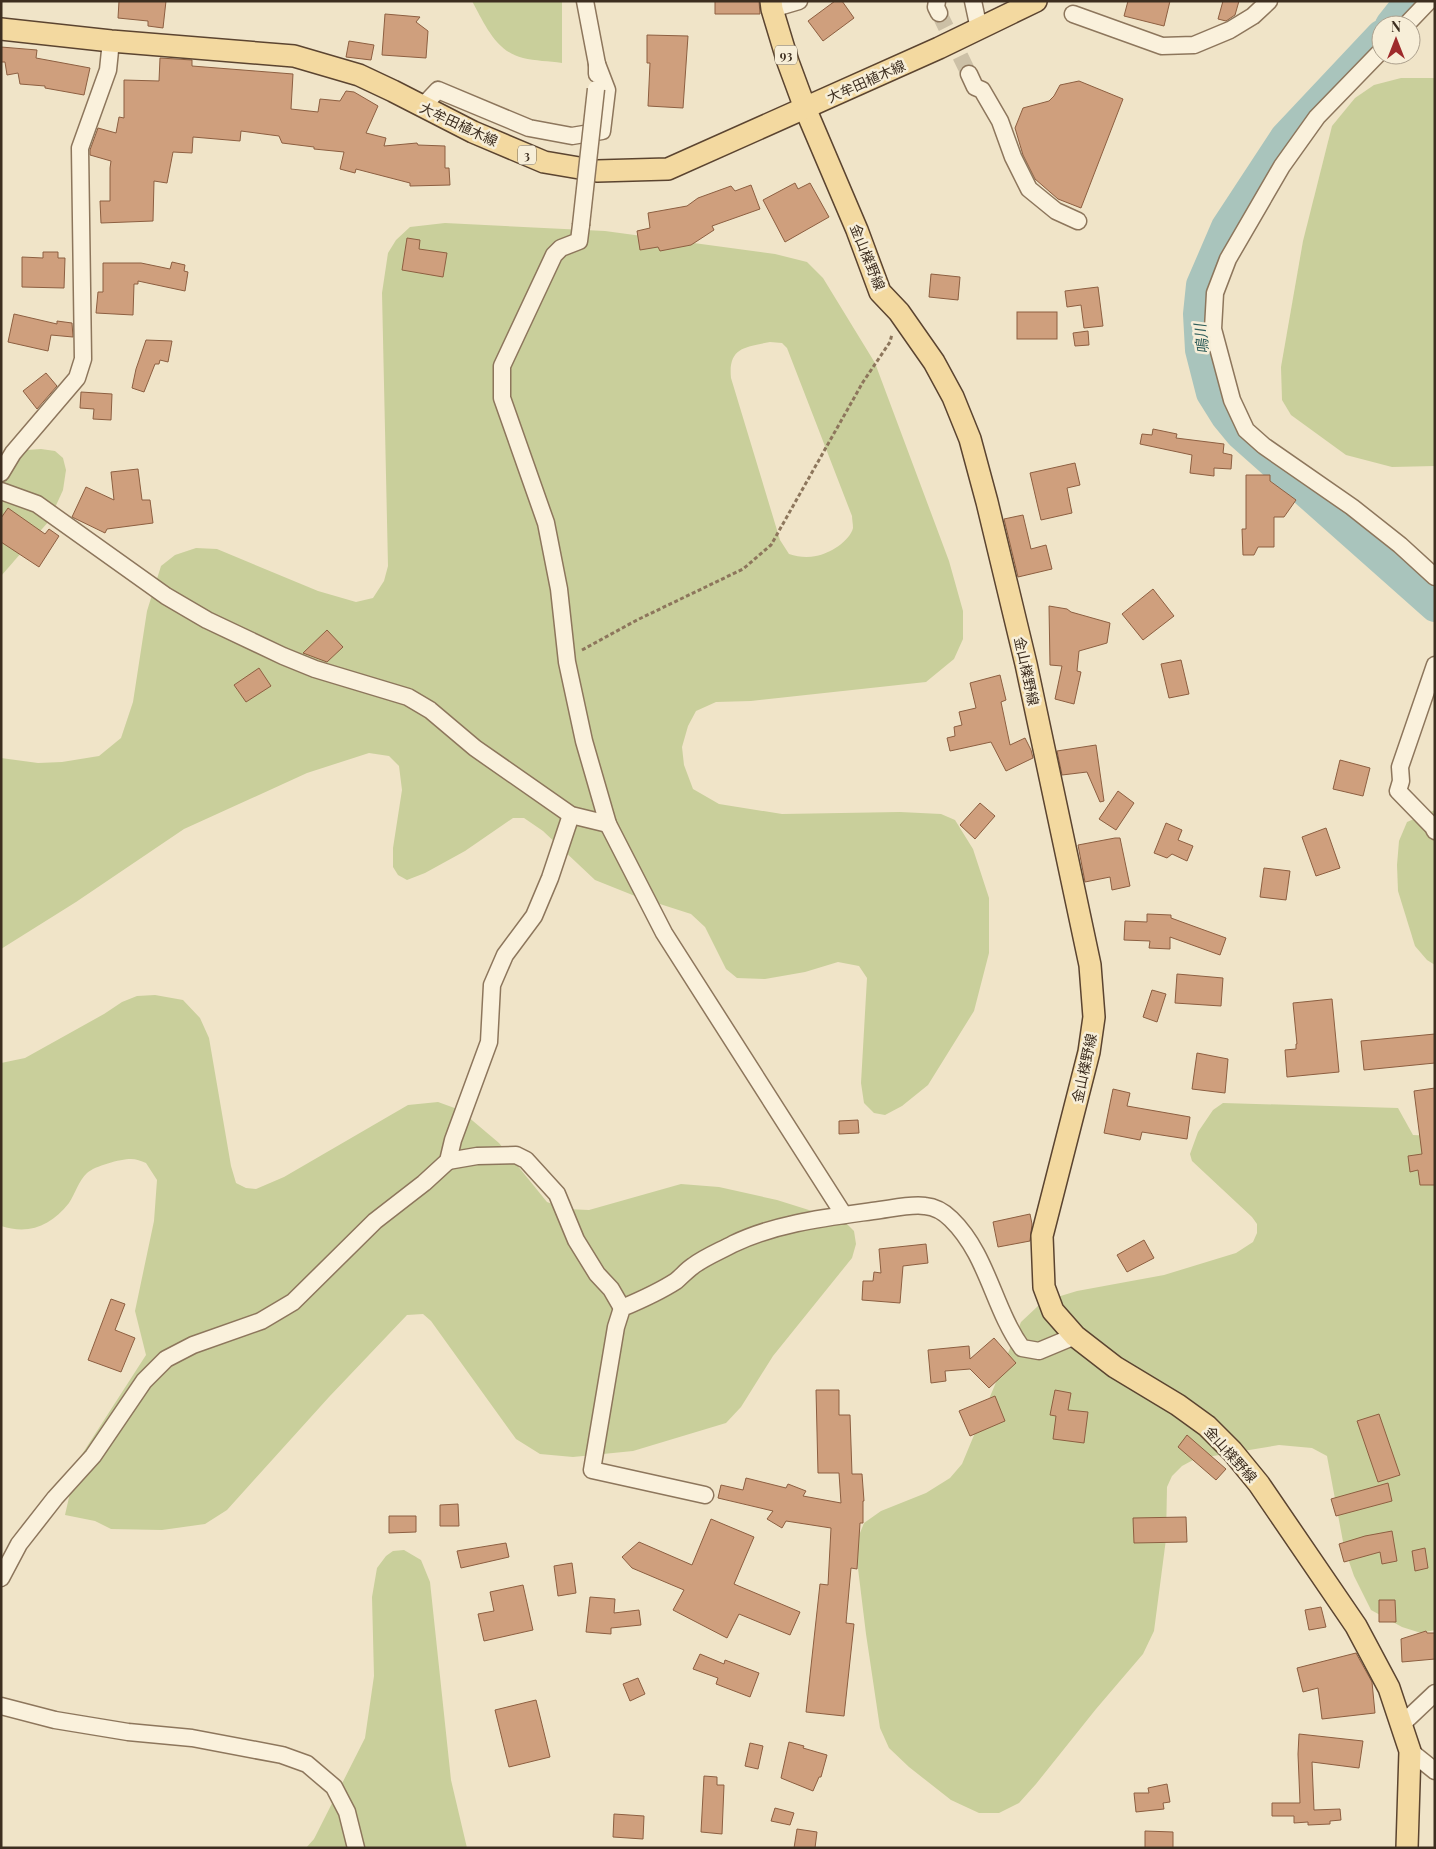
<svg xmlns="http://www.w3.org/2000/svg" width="1436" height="1849" viewBox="0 0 1436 1849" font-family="'Playfair Display','Noto Sans JP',serif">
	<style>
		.green { fill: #c9cf9b; fill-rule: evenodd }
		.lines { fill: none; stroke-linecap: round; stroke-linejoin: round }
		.river { stroke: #a9c4bc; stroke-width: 30 }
		.building { fill: #cf9f7d; stroke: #8d5f41 }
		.minor-tunnel { stroke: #ccc0a6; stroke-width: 16; stroke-dasharray: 16 8; stroke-linecap: butt }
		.minor-casing { stroke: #8d765c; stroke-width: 19 }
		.major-casing { stroke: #5b4430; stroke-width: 24 }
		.path { stroke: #8d765c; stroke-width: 3; stroke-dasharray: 4 2.5; stroke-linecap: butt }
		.minor { stroke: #faf1dc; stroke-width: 16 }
		.major { stroke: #f3d9a0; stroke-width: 21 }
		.minor-bridge-casing { stroke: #8d765c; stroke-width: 19; stroke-linecap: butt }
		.minor-bridge { stroke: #faf1dc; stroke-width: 16 }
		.labels { text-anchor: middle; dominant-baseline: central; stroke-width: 5; stroke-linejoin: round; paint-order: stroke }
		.shield { fill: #f7eed8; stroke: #756857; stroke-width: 1 }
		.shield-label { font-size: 12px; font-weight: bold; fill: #3d2e20 }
		.street-label { font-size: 14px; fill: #3d2e20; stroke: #f7eed8 }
		.water-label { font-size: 15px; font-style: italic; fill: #2f5d5a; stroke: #f7eed8 }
	</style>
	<rect width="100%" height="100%" fill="#f0e4c8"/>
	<g class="green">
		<path d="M472 1H562V63C549 61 535 61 523 58 496 52 484 23 472 1Z"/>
		<path d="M1401 78H1435V466L1392 467 1346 455 1291 415 1282 400 1281 367 1303 241 1332 126 1355 98 1374 85Z"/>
		<path d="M445 223 605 231 775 254 807 262 823 278 875 363 949 561 963 611V639L954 659 926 682 751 701 716 702 696 711 688 726 682 747 684 765 693 789 719 804 782 814 900 812 941 814 955 820 973 849 989 898V953L974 1011 928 1085 902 1106 885 1115 874 1113 864 1103 861 1083 867 978 859 966 838 962 805 972 765 979 737 978 726 969 705 927 691 914 635 896 595 880 543 831 524 818H513L465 851 425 873 407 880 398 875 393 867V848L402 790 399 766 389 756 369 753 307 773 184 829 76 902 1 949V758L38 763 62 762 99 756 121 738 133 702 147 611 161 566 175 555 196 548 217 549 318 591 356 602 373 598 384 581 388 566 382 293 388 253 396 240 410 227ZM770 342 782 343 787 348 852 516C852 519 853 524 853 528 850 541 829 554 816 556 807 558 798 557 789 554L780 540 731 378C728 348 744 347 770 342Z"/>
		<path d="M41 449 55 451 63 458 66 470 63 490 49 521 1 576V455L13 451Z"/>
		<path d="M1435 810V965L1427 960 1415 946 1398 891 1397 865 1399 841 1407 822Z"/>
		<path d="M155 995 183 1000 200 1018 209 1038 231 1166 236 1183 246 1188 256 1189 284 1177 408 1105 438 1102 460 1110 499 1143 547 1202 566 1209 589 1210 681 1184 719 1187 777 1200 844 1221 854 1231 856 1244 852 1258 773 1356 741 1407 726 1423 633 1451 573 1457 540 1454 516 1439 431 1321 423 1314 407 1315 329 1397 227 1510 205 1524 162 1530 111 1529 95 1521 65 1515 77 1462 146 1355 135 1311 154 1221 157 1180 146 1163C141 1161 136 1159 131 1159 120 1159 95 1166 87 1173 79 1180 75 1194 69 1203 51 1226 29 1235 1 1226V1063L25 1058 104 1014 122 1002 137 996Z"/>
		<path d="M1223 1103 1398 1108 1413 1135 1435 1136V1630L1421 1633 1402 1627 1371 1610 1354 1576 1344 1547 1327 1456 1312 1448 1279 1445 1195 1459 1182 1466 1172 1476 1167 1487 1166 1539 1154 1631 1143 1654 1096 1709 1036 1784 1019 1803 999 1813H979L951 1800 909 1767 889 1748 880 1728 866 1634 856 1552V1543L864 1523 881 1511 926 1493 950 1478 962 1464 1021 1322 1038 1306 1054 1298 1077 1291 1164 1275 1236 1253 1253 1242 1257 1233V1224L1252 1217 1192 1161 1190 1154 1198 1132 1213 1110Z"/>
		<path d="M404 1550 421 1560 430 1582 451 1780 467 1848H306L314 1839 365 1738 374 1676 372 1597 377 1568 386 1556 393 1551Z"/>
	</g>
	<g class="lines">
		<g class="river">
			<path d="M1390 25 1409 1"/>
			<path d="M1381 35 1285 137 1226 227 1201 285 1198 314 1200 350 1211 393 1226 417 1240 434 1435 607"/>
		</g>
	</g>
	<g class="building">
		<path d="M119 1H166L163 28 148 26V21L118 18Z"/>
		<path d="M715 1H759L760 14H715Z"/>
		<path d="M835 1H842L854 18 823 41 808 21Z"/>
		<path d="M1128 1H1170L1164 26 1124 16Z"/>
		<path d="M1223 1H1239L1235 15 1226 21 1218 19Z"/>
		<path d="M385 14 420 17 416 22 428 31 426 58 382 55Z"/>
		<path d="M647 35 688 36 683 108 648 106 650 63H647Z"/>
		<path d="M349 41 374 45 371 60 346 57Z"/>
		<path d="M1 47 37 50 36 58 90 68 84 95 45 88V86L20 84 18 73 7 75 5 62H1Z"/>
		<path d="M160 58 192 60V66L293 74 291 109 318 112 320 99 340 101 346 91 354 92 378 106 366 133 386 138 384 146 417 143 418 145 445 146V168H449L450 185 410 186V183L356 169 355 173 340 169 344 152 314 149V147L282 143 279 136 241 131 240 141 193 137 192 153 173 152 167 183 154 181 153 221 101 223 100 201H110V168L111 161 90 155V150L98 128 116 133 119 117 124 118V80L159 81Z"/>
		<path d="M1079 81 1123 99 1081 208 1058 199 1035 179 1023 155 1015 128 1023 108 1049 101 1054 96 1060 85Z"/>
		<path d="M795 183 798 189 810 183 829 217 785 242 763 200Z"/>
		<path d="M751 185 760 209 712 226 714 230 691 245 660 251 658 247 640 250 637 231 650 228 648 213 687 206 698 198 731 186 735 191Z"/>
		<path d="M407 238 420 240 419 249 447 253 443 277 402 270Z"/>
		<path d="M43 252H58V258H65L64 288 22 287V257L43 258Z"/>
		<path d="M172 262 185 265 184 271 188 272 185 291 138 281V284H134L133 315 96 313 98 292H103V263H141L170 269Z"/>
		<path d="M931 274 960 277 958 300 929 297Z"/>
		<path d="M1098 287 1103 326 1084 328 1081 305 1067 307 1065 291Z"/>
		<rect x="1017" y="312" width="40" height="27"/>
		<path d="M14 314 57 324V321L72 323 73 337 51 335 48 351 8 342Z"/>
		<path d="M1088 331 1089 345 1075 346 1073 333Z"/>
		<path d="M146 340 172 341 168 362 160 360 159 364H155L144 392 132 388 136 369Z"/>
		<path d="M46 373 57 386 37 409 23 391Z"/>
		<path d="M81 392 112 394 111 420 93 419 94 409 80 408Z"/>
		<path d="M1153 429 1177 434 1176 438 1224 444 1223 453 1232 455 1231 469 1214 468V476L1190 473 1192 455 1140 444 1142 434 1152 435Z"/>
		<path d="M1075 463 1080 485 1067 488 1072 513 1041 520 1030 473Z"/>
		<path d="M138 469 142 500H150L153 523 107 529 105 533 72 517 86 487 114 500 111 472Z"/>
		<path d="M1246 475H1270V481L1296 500 1284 517H1274V547H1258L1254 555H1243L1242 529H1246Z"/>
		<path d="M8 508 45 534 49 529 59 536 39 567 1 542V518Z"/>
		<path d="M1023 515 1031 549 1046 545 1052 569 1018 577 1004 519Z"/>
		<path d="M1153 589 1174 616 1143 640 1122 614Z"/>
		<path d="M1049 606 1067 609 1071 612 1110 623 1107 643 1079 651 1077 671 1081 672 1074 704 1055 699 1062 666 1050 665Z"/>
		<path d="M327 630 343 647 327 662 303 653Z"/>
		<path d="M1181 660 1189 694 1169 698 1161 664Z"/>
		<path d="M259 668 271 686 246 702 234 685Z"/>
		<path d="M1000 675 1006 700 1001 702 1010 745 1025 738 1031 750 1033 758 1006 771 991 742 950 751 947 738 955 736 954 727 962 725 959 712 976 708 970 683Z"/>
		<path d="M1096 745 1104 801 1100 802 1087 772 1062 775 1057 751Z"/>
		<path d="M1340 760 1370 768 1363 796 1333 789Z"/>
		<path d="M1118 791 1134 803 1116 830 1099 819Z"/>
		<path d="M980 803 995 816 975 839 960 825Z"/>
		<path d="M1166 823 1182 830 1178 840 1193 846 1187 861 1172 854 1167 858 1154 853Z"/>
		<path d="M1326 828 1340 868 1316 876 1302 837Z"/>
		<path d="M1115 838H1120L1130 886 1112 890 1110 877 1085 882 1078 845Z"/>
		<path d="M1264 868 1290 871 1286 900 1260 897Z"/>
		<path d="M1147 914 1171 915V918L1226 938 1220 955 1170 937V949L1149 948 1150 941 1124 940 1125 921 1147 922Z"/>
		<path d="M1177 974 1223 978 1221 1006 1175 1003Z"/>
		<path d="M1152 990 1166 994 1157 1022 1143 1017Z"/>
		<path d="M1332 999 1339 1072 1287 1077 1285 1050 1296 1049V1044H1297L1293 1003Z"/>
		<path d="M1435 1034V1063L1364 1070 1361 1041Z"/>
		<path d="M1197 1053 1228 1059 1225 1093 1192 1089Z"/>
		<path d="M1435 1088V1185H1420L1418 1170 1410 1172 1408 1156 1422 1154 1414 1091Z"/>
		<path d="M1113 1089 1130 1093 1127 1106 1190 1117 1187 1139 1142 1132 1140 1140 1104 1133Z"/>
		<path d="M858 1120 859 1133 839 1134V1121Z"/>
		<path d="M1030 1214 1032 1224 1030 1241 998 1247 993 1222Z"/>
		<path d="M1144 1240 1154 1258 1127 1272 1117 1255Z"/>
		<path d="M926 1244 928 1263 903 1266 900 1303 862 1300 863 1281H873L874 1272 881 1273 879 1249Z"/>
		<path d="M111 1299 125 1304 115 1330 135 1338 121 1372 88 1360Z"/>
		<path d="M994 1338 1016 1363 989 1388 970 1369 945 1371 946 1381 931 1383 928 1350 969 1346 970 1359Z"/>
		<path d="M816 1390H839V1415H850L852 1474H862L864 1501H863V1523H860L857 1569 851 1568 846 1623 854 1624 844 1716 806 1712 820 1584 828 1585 831 1528 786 1521 782 1528 767 1519 773 1511 718 1498 721 1485 743 1490 746 1478 786 1488 788 1484 806 1491 803 1496 841 1503 839 1473H818Z"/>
		<path d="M1055 1390 1071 1393 1068 1410 1088 1412 1084 1443 1053 1439 1056 1416 1050 1415Z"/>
		<path d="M995 1396 1005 1421 970 1436 959 1411Z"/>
		<path d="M1379 1414 1400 1475 1378 1482 1357 1421Z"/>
		<path d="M1187 1435 1226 1469 1216 1480 1178 1447Z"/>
		<path d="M1388 1483 1392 1501 1336 1516 1331 1499Z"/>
		<path d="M458 1504 459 1526H440V1505Z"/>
		<path d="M389 1516H416V1532L389 1533Z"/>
		<path d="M1186 1517 1187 1542 1134 1543 1133 1518Z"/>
		<path d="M711 1519 754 1537 734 1584 800 1612 790 1635 739 1614 727 1638 673 1610 684 1590 632 1568 622 1557 639 1542 692 1565Z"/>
		<path d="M1392 1531 1397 1561 1382 1564 1380 1552 1344 1562 1339 1544 1365 1536Z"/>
		<path d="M506 1543 509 1557 461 1568 457 1551Z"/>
		<path d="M1425 1548 1428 1568 1415 1571 1412 1551Z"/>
		<path d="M572 1563 576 1593 558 1596 554 1566Z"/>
		<path d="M523 1585 533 1630 484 1641 478 1614 494 1611 490 1592Z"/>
		<path d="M590 1597 615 1599 614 1613 639 1610 641 1625 611 1628V1634L586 1632Z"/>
		<path d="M1379 1600H1395L1396 1622H1379Z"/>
		<path d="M1321 1607 1326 1627 1309 1630 1305 1610Z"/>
		<path d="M1426 1631 1427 1633H1435V1659L1402 1662 1401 1639Z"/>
		<path d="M1356 1653 1372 1682 1375 1713 1322 1719 1318 1688 1303 1692 1297 1668Z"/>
		<path d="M700 1654 724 1664 725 1660 759 1673 750 1697 716 1684 718 1678 693 1669Z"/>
		<path d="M638 1678 645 1694 630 1701 623 1684Z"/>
		<path d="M536 1700 550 1757 509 1767 495 1710Z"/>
		<path d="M1299 1734 1363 1741 1359 1768 1312 1762 1314 1810 1340 1809 1341 1820 1330 1821V1824L1308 1825V1822L1294 1823V1816H1272V1803H1300L1298 1754Z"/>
		<path d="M789 1742 804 1746 803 1748 827 1755 821 1777H819L813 1791 781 1778Z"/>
		<path d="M750 1743 763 1746 758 1769 745 1766Z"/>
		<path d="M704 1776 717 1777V1785H724L722 1834 701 1832Z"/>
		<path d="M1167 1784 1170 1802 1163 1803 1164 1809 1136 1812 1134 1793H1149L1148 1788Z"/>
		<path d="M775 1808 794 1813 790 1825 771 1821Z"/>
		<path d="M614 1814 644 1816 643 1839 613 1837Z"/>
		<path d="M797 1829 817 1832 815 1848H794Z"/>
		<path d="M1145 1831 1173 1832V1848H1145Z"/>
	</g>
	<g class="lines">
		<path class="minor-tunnel" d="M939 13 969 74"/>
		<g class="minor-casing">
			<g id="minor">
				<path d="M585 1 597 64V74"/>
				<path d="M937 1 936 7 939 13"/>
				<path d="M973 1 979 29"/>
				<path d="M772 9 799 1"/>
				<path d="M1073 14 1162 46 1194 45 1230 30 1253 16 1269 1"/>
				<path d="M1406 25 1429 1"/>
				<path d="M1381 51 1317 117 1282 166 1228 259 1215 293 1213 329 1232 400 1246 430 1264 446 1352 507 1400 545 1435 577"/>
				<path d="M969 74 975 87 982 90 1000 121 1013 157 1029 189 1056 211 1078 221"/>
				<path d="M422 107 438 90 529 128 572 136 602 131 607 90 597 64"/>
				<path d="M581 225 579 241 561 248 554 255 502 366V398L546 523 559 589 567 662 584 741 608 824 664 933 844 1215"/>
				<path d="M1 473 13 453 77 378 83 359 80 148 108 70 111 41"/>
				<path d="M1 491 37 504 166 596 207 620 283 656 315 669 408 697 430 710 475 748 571 815 608 824"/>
				<path d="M1435 665 1400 767 1401 781 1398 791 1433 827 1435 831"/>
				<path d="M448 1161 477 1156 516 1155 526 1160 557 1194 576 1240 597 1274 611 1289 622 1308"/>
				<path d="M705 1495 592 1470 616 1327 622 1308C641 1300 659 1292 676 1281 682 1276 687 1270 693 1266 705 1257 720 1251 733 1244 779 1222 831 1217 880 1210 894 1208 912 1204 925 1206 936 1207 944 1212 951 1219 988 1255 993 1308 1022 1348L1039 1351 1075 1336"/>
				<path d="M1 1578 19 1544 55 1498 93 1456 144 1381 166 1359 193 1345 261 1321 293 1302 375 1221 424 1183 448 1161 453 1140 489 1042 492 985 505 955 534 916 550 878 571 815"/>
				<path d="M1 1706 55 1720 128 1732 192 1738 282 1755 307 1764 334 1787 347 1812 356 1848"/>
				<path d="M1400 1726 1435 1693"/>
				<path d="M1410 1751 1435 1771"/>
			</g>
		</g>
		<g class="major-casing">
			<g id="major">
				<path d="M771 1 772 9 788 62 805 108 857 230 880 292 899 312 934 362 953 397 970 439 987 502 1026 664 1090 965 1094 1017 1089 1052 1042 1236 1044 1287 1053 1311 1075 1336 1115 1367 1178 1405 1207 1426 1232 1451 1259 1484 1356 1626 1389 1688 1410 1751 1407 1848"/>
				<path d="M1 29 111 41 294 56 359 75 393 91 473 132 544 162 597 171 668 169 939 48 1036 1"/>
			</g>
		</g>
		<path class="path" d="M582 650 637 620 743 569 771 545 863 382 890 342 892 334"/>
		<use href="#minor" class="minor"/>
		<use href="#major" class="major"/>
		<g class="minor-bridge-casing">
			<path id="minor-bridge" d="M581 225 596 89"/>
		</g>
		<use href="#minor-bridge" class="minor-bridge"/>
	</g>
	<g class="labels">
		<g class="shield">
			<rect x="775" y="45.5" width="22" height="19" rx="4"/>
			<rect x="518" y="145.5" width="18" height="19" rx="4"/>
		</g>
		<g class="shield-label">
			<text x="786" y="55">93</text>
			<text x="527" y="155">3</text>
		</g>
		<g class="street-label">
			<text transform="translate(866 81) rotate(-24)">大牟田植木線</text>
			<text transform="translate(459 124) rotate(25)">大牟田植木線</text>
			<text transform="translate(868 257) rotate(68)">金山檪野線</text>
			<text transform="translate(1027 671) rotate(78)">金山檪野線</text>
			<text transform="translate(1084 1068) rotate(-78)">金山檪野線</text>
			<text transform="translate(1231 1454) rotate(48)">金山檪野線</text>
		</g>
		<g class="water-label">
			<text transform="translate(1201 339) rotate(-97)">鳴川</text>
		</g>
	</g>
	<rect width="1436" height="1849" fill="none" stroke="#3d2e20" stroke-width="5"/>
	<g transform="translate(1396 40)"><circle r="24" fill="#f7eed8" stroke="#ada18e"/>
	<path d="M0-4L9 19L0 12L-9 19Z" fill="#9e2a2b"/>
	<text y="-8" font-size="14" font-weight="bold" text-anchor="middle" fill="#3d2e20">N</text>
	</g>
</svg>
